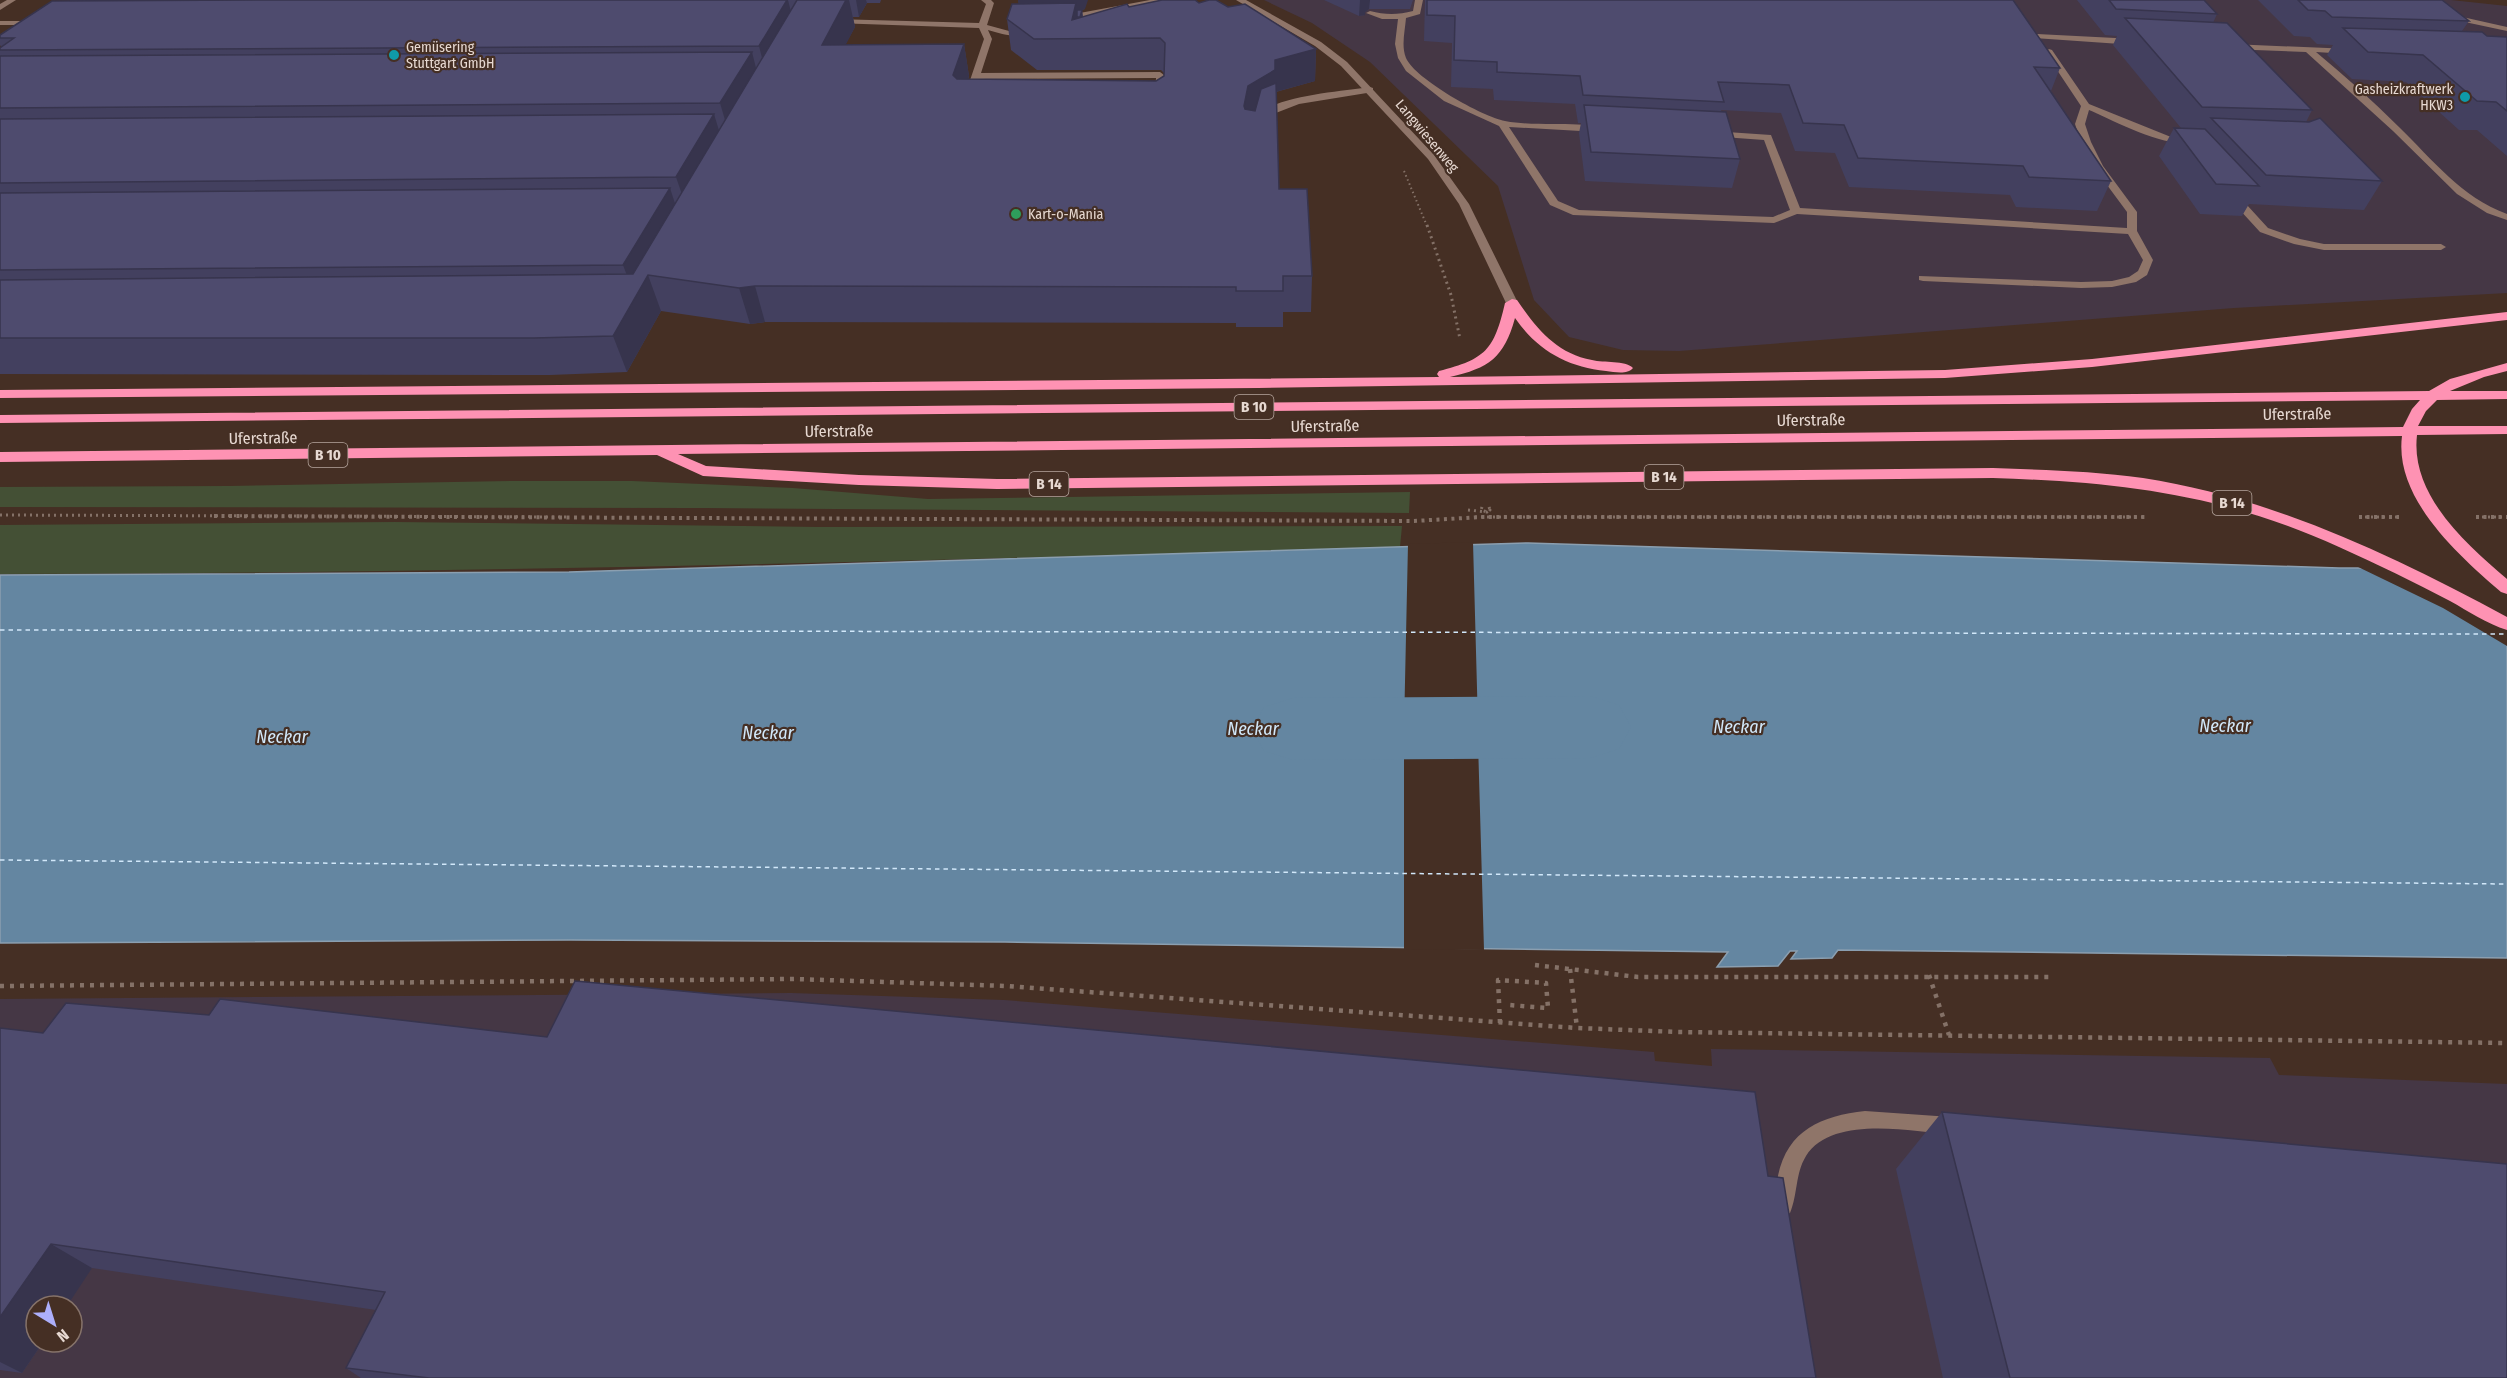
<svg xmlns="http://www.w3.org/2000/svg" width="2507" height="1378" viewBox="0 0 2507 1378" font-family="'Fira Sans Condensed',sans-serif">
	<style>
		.industrial { fill: #453745; fill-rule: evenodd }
		.green { fill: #445035 }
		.water { fill: #6486a1; stroke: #8b9fb0; stroke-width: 1.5; fill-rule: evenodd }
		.pier { fill: #452f24 }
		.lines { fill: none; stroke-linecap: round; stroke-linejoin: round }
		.river { fill: #6486a1; fill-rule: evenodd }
		.ferry { stroke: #d1e8fa; stroke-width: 1.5; stroke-dasharray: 4.5 4; stroke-linecap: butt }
		.path-far3 { stroke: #847167; stroke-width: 2; stroke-dasharray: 1.5 3; stroke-linecap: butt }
		.path-far2 { stroke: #847167; stroke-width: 3; stroke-dasharray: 2 4; stroke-linecap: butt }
		.path-far1 { stroke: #847167; stroke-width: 4; stroke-dasharray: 3 4.5; stroke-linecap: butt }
		.path { stroke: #847167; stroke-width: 4.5; stroke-dasharray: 4 6; stroke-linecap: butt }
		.lane { fill: #8f7569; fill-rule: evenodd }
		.street { fill: #8f7569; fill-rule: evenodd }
		.highway { fill: #fe92b3; fill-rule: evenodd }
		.wall { fill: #43405f }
		.shaded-wall { fill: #37344d }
		.building { fill: #4e4b6e; stroke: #37344d; stroke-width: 1.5 }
		.culture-dot { fill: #0f9aa8; stroke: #452f24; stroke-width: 2 }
		.leisure-dot { fill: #2e9e5b; stroke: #452f24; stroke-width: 2 }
		.labels { text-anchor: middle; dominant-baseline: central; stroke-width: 4.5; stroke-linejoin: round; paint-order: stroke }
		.far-poi-label { font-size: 14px; fill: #e7d9d2; stroke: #452f24; text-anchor: start }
		.far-street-label { font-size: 14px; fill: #e7d9d2; stroke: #452f24 }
		.shield { fill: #452f24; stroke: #b6a69e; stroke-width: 1.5 }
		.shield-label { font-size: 15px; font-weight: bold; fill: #e7d9d2 }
		.street-label { font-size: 16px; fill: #e7d9d2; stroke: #452f24 }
		.water-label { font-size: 18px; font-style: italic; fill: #d1e8fa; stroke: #452f24 }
	</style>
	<rect width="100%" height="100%" fill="#452f24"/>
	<g class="industrial">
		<path d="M1264 0H2451L2507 6V293L2234 308 1679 351 1623 350 1569 337 1534 300 1498 186 1370 62 1312 23Z"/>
		<path d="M791 993 1004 1000 1654 1052 1655 1061 1712 1066 1711 1049 2270 1058 2279 1075 2507 1084V1378H0V999ZM36 1306H72V1342H36Z"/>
	</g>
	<g class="green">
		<path d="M510 481H632L793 488 928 499 1410 492 1409 513 705 508 0 507V487L229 486Z"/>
		<path d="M395 522 818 527 1402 526 1400 547C934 561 467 573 0 574V525Z"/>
	</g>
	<path class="water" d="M1528 543 2339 568H2507V958L1838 950 1832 958 1791 959 1797 951H1790L1778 966 1717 967 1728 952 1005 942 571 940 0 943V575L569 572ZM1419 716 1475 719 1482 724V742L1476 747 1419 743 1402 730Z"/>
	<g class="pier">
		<path d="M1473 542 1478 725 1474 722 1420 719 1406 730 1420 740 1475 744 1478 742 1484 950 1404 949V728L1408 544Z"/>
		<path d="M2354 565H2507V646L2443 608Z"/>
	</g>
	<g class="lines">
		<path class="river" d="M1590 696 1619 705 1631 727 1619 749 1590 758 1293 760 1264 751 1252 729 1264 707 1293 698Z"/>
		<g class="ferry">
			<path d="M0 630 2507 634"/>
			<path d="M0 860 2507 884"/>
		</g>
		<path class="path-far3" d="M1404 171 1427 226"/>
		<g class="path-far2">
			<path d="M1427 225 1451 295 1460 339"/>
			<path d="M1482 507 1481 510 1487 512 1490 510 1488 507"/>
			<path d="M1468 510 1487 512 1490 510 1489 507"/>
			<path d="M0 515 568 517"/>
			<path d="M1475 517H2147"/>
			<path d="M2359 517H2399"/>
			<path d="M2476 517H2507"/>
		</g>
		<g class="path-far1">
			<path d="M214 516 1414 521 1482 517H2147"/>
			<path d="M2359 517H2399"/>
			<path d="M2476 517H2507"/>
		</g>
		<g class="path">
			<path d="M1535 965 1638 977H2051"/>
			<path d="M1570 969 1577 1028"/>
			<path d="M1929 975 1949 1035"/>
			<path d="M0 986 794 979 1007 986 1577 1028 1678 1032 2507 1043"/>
			<path d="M1500 1023 1498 980 1546 983 1548 1008 1509 1005"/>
		</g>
		<g class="lane">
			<path d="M7 0H16L0 10V4Z"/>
			<path d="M981 0H991L994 3 987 25 1009 31 1028 30 1032 32C1020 40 1002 34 988 30L992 39 981 73 1160 72 1164 75 1163 97 1159 100 1155 97 1156 78 979 79 972 98 968 101 964 98 984 39 979 28 834 23 830 21 834 19 979 23 986 4Z"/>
			<path d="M1150 0H1164L1112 13 1062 19 1058 17Z"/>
			<path d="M1415 0H1423L1420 14 1406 18C1405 31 1401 46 1406 58 1415 79 1483 117 1505 121 1537 127 1570 121 1601 127V131L1598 132 1509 127 1558 201 1579 210 1773 217 1790 210 1764 140 1709 136 1707 134 1712 131 1771 135 1800 208 2127 228V212L2093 166 2081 142 2075 124 2081 106 2045 52 2049 49 2052 50 2089 104 2171 137H2188L2193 140C2174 153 2110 119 2089 110L2085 124 2091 142 2103 166 2137 212V231L2153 260 2147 275 2136 282 2112 287 2081 288 1923 281 1919 280V276L2081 282 2112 281 2129 277 2138 271 2143 260 2128 234 1797 214 1774 223 1573 215 1550 205 1499 126 1444 101 1406 71 1398 58 1395 44 1398 19H1382L1366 13 1370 11C1385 15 1398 15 1413 11Z"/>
			<path d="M2449 14 2507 27V31L2446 18 2445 16Z"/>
			<path d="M0 21H39L43 23 39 25H0Z"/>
			<path d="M2037 34 2135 39 2139 42 2135 45 2034 38 2033 36Z"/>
			<path d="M2231 44 2351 49V53L2348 54 2316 52C2345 76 2373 101 2399 127 2433 160 2461 197 2507 214V220L2487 213 2457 194 2393 131 2306 52 2228 49V45Z"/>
			<path d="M1370 87 1373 88V92L1299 104 1258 120 1253 117C1279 95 1337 92 1370 87Z"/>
			<path d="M2232 192 2236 193 2268 228 2300 239 2324 244H2441L2446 247 2441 250H2324L2294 244 2260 232 2228 197 2227 195Z"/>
			<path d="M1865 1111 1951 1117 1958 1119 1961 1126 1958 1133 1951 1135C1911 1131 1832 1115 1806 1156 1795 1174 1798 1194 1790 1213L1783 1216 1776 1213C1771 1203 1775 1192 1777 1181 1785 1131 1820 1116 1865 1111Z"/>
		</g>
		<path class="street" d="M1236 0H1246L1321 42 1347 62 1434 155 1469 204 1518 303 1516 305 1512 306 1506 303 1459 204 1428 159 1341 66 1315 46Z"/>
		<g class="highway">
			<path d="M1512 299 1517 300C1537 329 1556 353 1592 360 1604 363 1625 360 1633 368 1627 375 1615 372 1606 371 1567 367 1537 350 1515 318 1504 358 1489 368 1450 377L1945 370 2092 359 2507 312V320L2092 367 1945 378 1258 388 0 398V390L1439 377 1437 374 1439 371C1486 359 1494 350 1505 303Z"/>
			<path d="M2507 363V371L2484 377 2450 391H2507V399L2437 400 2426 411 2418 426H2507V434L2417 435C2410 495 2466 544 2507 579V594L2501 592C2458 555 2394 498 2402 436L678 454 706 466 859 475 997 479 1993 468C2043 470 2093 471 2143 478 2273 498 2392 555 2507 617V630C2487 624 2468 611 2450 601 2414 582 2377 564 2339 547 2222 494 2120 482 1993 478L997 489 859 485 703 476 657 455 0 462V452L2403 427 2412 409 2420 400 0 423V415L2429 391 2450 379Z"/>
		</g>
	</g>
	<g class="wall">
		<path d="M70 0H881L880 3H867L859 17H853L855 27 845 45 964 44 969 76 968 80 1156 81 1164 76V73L1161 70H1037L1011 50 1007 19 1019 4 1018 0 1085 9 1082 10 1083 17 1129 7 1199 3 1228 7 1316 49 1315 81 1276 92 1279 189 1312 276 1311 312H1283V327H1236V323L765 322 750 324 661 311 627 372 550 375 0 374V48L1 47 0 45V35L70 1Z"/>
		<path d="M1324 0H1413L1410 9H1369L1365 12V15L1359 16Z"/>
		<path d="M1425 0H2013L2060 68 2051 91 2111 181 2097 211 2016 207 2010 195 1849 187 1835 153 1795 151 1781 113 1721 110 1740 159 1732 188 1585 181 1579 133 1581 123H1578L1575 104 1494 100 1493 89 1451 87 1452 43 1424 41Z"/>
		<path d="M2077 0H2204L2217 14 2213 23 2312 110 2306 122 2382 181 2364 210 2249 204 2242 216 2200 214 2159 156 2174 128H2181L2113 45 2117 36 2105 35Z"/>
		<path d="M2258 0H2442L2469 21 2462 31 2487 36 2507 37V156L2477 130H2459L2406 82 2352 79 2327 55 2333 45 2317 44 2310 37 2294 36Z"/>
		<path d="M209 1015 547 1037 1768 1176 1816 1378H361L346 1368 376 1310 92 1268 36 1342H43L22 1373 0 1370V1028L43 1033Z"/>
		<path d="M1942 1112 2507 1378H1943L1896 1169Z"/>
	</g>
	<g class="shaded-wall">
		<path d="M787 0H788L794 24 766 74 759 46Z"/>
		<path d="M846 0H849L855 27 829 77 822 45Z"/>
		<path d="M856 0H866L867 3 859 17Z"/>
		<path d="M1018 0H1088L1085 9 1082 10 1083 19 1081 26 1080 17 1077 10 1079 35 1020 15Z"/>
		<path d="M1360 0H1370L1369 9 1365 12V15L1359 16Z"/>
		<path d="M964 44 969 76 958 107 953 75Z"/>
		<path d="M1316 49 1315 81 1275 92 1244 140V106L1248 86 1275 60Z"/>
		<path d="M752 52 760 84 730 137 720 103Z"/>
		<path d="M714 114 724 147 688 212 676 177Z"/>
		<path d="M670 188 681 222 648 275 661 311 627 372 613 336 635 297 623 265Z"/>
		<path d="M755 286 765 322 750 324 739 288Z"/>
		<path d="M51 1244 92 1268 67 1306H36V1342H43L22 1373 0 1362V1317Z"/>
	</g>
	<g class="building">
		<path d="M261 0H787L759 46 0 50V48L14 38H0V35L52 1Z"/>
		<path d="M797 0H846L822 45 964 44 953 75 957 79 1156 81 1164 76 1165 43 1160 38 1034 39 1007 19 1012 4 1076 3 1072 20 1127 4 1129 7 1162 0H1195L1199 3 1209 0H1216L1228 7 1245 4 1316 49 1275 60V70L1248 86 1244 106 1245 109 1255 111 1261 89 1276 83 1279 189H1307L1312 276H1283V291H1236V287L755 286 739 288 648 275 613 336 534 338H0V280L633 274Z"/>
		<path d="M1427 0H2013L2060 68 2034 67 2111 181 2029 177 2023 166 1858 158 1844 125 1803 123 1789 85 1718 82 1724 102 1583 95 1580 76 1497 72V62L1454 60 1455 16 1427 15Z"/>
		<path d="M2109 0H2204L2217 14 2116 9Z"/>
		<path d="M2298 0H2442L2469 21 2332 17 2325 11 2308 10Z"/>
		<path d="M1077 10H1082L1080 17H1077Z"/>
		<path d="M2125 18 2227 23 2312 110 2202 107Z"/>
		<path d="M2343 28 2482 32 2487 36 2507 37V111L2496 102 2477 101 2423 55 2368 52Z"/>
		<path d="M752 52 720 103 0 108V56Z"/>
		<path d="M1584 105 1726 112 1740 159 1591 152Z"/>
		<path d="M714 114 676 177 0 183V119Z"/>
		<path d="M2211 118 2309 122 2320 118 2382 181 2266 175Z"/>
		<path d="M2174 128 2205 129 2259 186 2216 184Z"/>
		<path d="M670 188 623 265 0 270V193Z"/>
		<path d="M575 981 1755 1092 1768 1176 1783 1178 1816 1378H429L346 1368 385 1292 51 1244 0 1317V1028L43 1033 66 1003 209 1015 220 999 547 1037Z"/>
		<path d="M1942 1112 2507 1164V1378H2010Z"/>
	</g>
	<g class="culture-dot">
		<circle cx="394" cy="55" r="6"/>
		<circle cx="2465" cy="97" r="6"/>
	</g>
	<circle class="leisure-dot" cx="1016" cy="214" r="6"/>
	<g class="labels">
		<g class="far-poi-label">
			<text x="406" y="47">Gemüsering<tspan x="406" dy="16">Stuttgart GmbH</tspan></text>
			<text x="2453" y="89" text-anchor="end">Gasheizkraftwerk<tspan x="2453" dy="16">HKW3</tspan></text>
			<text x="1028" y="214">Kart-o-Mania</text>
		</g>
		<g class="far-street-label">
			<text transform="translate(1427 136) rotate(50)">Langwiesenweg</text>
		</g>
		<g class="shield">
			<rect x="1234.5" y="395" width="39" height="24" rx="4.5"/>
			<rect x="308.5" y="443" width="39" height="24" rx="4.5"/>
			<rect x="1644.5" y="465" width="39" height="24" rx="4.5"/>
			<rect x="1029.5" y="472" width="39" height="24" rx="4.5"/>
			<rect x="2212.5" y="491" width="39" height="24" rx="4.5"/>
		</g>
		<g class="shield-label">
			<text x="1254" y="407">B 10</text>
			<text x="328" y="455">B 10</text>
			<text x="1664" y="477">B 14</text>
			<text x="1049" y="484">B 14</text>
			<text x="2232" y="503">B 14</text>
		</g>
		<g class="street-label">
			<text transform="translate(2297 414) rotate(-1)">Uferstraße</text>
			<text transform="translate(1811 420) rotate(-1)">Uferstraße</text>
			<text transform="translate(1325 426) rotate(-1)">Uferstraße</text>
			<text transform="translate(839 431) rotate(-1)">Uferstraße</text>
			<text transform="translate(263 438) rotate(-1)">Uferstraße</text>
		</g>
		<g class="water-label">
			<text x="2225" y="726">Neckar</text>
			<text x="1739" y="727">Neckar</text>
			<text x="1253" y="729">Neckar</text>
			<text x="768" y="733">Neckar</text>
			<text x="282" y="737">Neckar</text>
		</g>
	</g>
	<g transform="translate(54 1324) rotate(142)"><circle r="28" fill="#452f24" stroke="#86736a" stroke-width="1.5"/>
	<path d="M0-4.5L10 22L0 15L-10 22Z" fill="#adaffb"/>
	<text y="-9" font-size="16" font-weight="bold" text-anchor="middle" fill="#e7d9d2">N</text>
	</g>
</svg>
